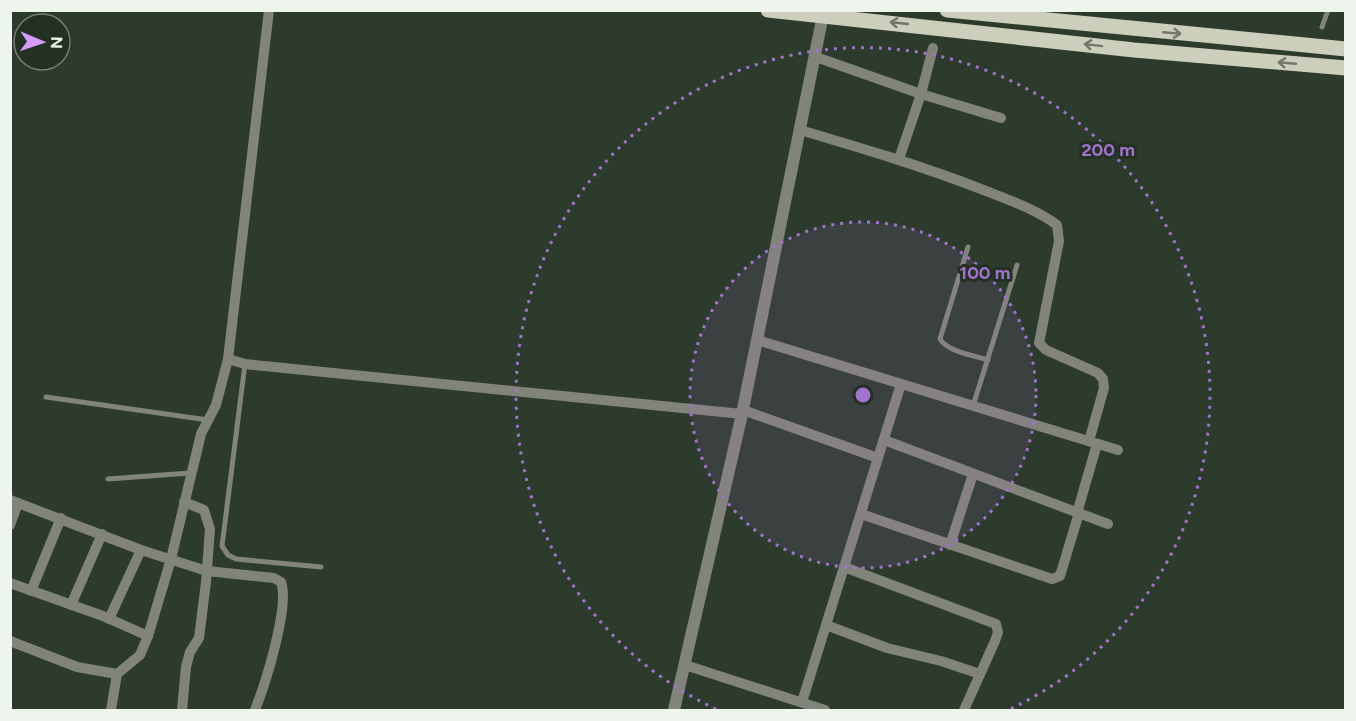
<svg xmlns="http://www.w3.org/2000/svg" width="1356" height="721" viewBox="0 0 1356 721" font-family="Figtree,sans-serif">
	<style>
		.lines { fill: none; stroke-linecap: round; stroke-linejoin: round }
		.service { stroke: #82837a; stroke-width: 5 }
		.minor { stroke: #82837a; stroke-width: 10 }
		.tertiary { stroke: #82837a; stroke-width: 12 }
		.primary { stroke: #cdcebc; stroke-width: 15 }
		.oneway { stroke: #6f7868 }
		.ring { fill: none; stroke: #a372cf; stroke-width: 3; stroke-dasharray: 3 6 }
		.centre { fill: #a372cf; stroke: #233123; stroke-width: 3 }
		.ring-label { font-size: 18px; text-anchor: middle; font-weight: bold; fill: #a372cf; stroke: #233123; stroke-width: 6; stroke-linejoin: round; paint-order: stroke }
	</style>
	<rect width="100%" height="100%" fill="#2d3b2d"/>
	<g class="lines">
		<g class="service">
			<path d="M1322 27 1328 10"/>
			<path d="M968 247 940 339C948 352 973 355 988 360"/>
			<path d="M245 364 222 546 228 555 236 559 321 567"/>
			<path d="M46 397 208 420"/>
			<path d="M973 406 1017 265"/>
			<path d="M108 479 190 473"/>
		</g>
		<g class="minor">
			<path d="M269 10 228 359 245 364 742 414"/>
			<path d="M816 57 921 94 1001 118"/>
			<path d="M800 130C861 148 922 166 981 189 1006 199 1036 209 1057 225L1059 241 1039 343 1046 350 1098 373 1103 379 1104 388 1089 441"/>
			<path d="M899 159 921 94 933 48"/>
			<path d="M757 340 1118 450"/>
			<path d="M743 410 878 458"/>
			<path d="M884 440 1108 524"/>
			<path d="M10 500 141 550 207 571 274 578 281 582C290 606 265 685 255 710"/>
			<path d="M1077 513 1097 444"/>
			<path d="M861 514 1052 579 1060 576 1079 513"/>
			<path d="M10 525 18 503"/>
			<path d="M950 545 973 474"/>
			<path d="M844 567 996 624 998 632 995 641 964 710"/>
			<path d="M10 583 103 616 148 636"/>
			<path d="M31 591 61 518"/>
			<path d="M71 605 102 534"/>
			<path d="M109 619 141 550"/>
			<path d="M826 625 887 648 941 661 980 674"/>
			<path d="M10 641 77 667 117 674 140 655 148 636 171 559 201 434 216 405 228 359"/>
			<path d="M685 665 825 710"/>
			<path d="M802 702 901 384"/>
			<path d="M111 710 117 674"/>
			<path d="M182 710 186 667 190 652 199 638 206 582 210 529 204 510 184 502"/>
		</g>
		<path class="tertiary" d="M674 710 742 414 824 10"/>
		<g class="primary">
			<path d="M768 10 1134 50 1346 68"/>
			<path d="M947 10 1346 49"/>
		</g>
	</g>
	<defs><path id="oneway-shaft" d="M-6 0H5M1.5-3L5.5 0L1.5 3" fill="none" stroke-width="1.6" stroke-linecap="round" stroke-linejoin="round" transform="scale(1.5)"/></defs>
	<g class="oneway">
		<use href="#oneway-shaft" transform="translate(899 23) rotate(-174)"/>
		<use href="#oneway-shaft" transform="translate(1172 33) rotate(5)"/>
		<use href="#oneway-shaft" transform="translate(1093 45) rotate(-173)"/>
		<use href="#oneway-shaft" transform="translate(1287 63) rotate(-175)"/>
	</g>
	<circle cx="863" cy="395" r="173" fill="#a372cf" fill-opacity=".12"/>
	<g class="ring">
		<circle cx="863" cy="395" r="173"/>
		<path d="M716 709A347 347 0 1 1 1010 709"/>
	</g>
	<circle cx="863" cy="395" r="9" class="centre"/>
	<g class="ring-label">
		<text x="1108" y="156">200 m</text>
		<text x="985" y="279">100 m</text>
	</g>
	<rect width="1356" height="721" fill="none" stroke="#edf5ed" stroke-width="24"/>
	<g transform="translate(42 42) rotate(92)"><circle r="28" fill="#233123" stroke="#747f74" stroke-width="1.5"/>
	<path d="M0-4.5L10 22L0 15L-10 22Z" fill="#d49cfc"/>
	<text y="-9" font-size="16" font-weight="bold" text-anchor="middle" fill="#edf5ed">N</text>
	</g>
</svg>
